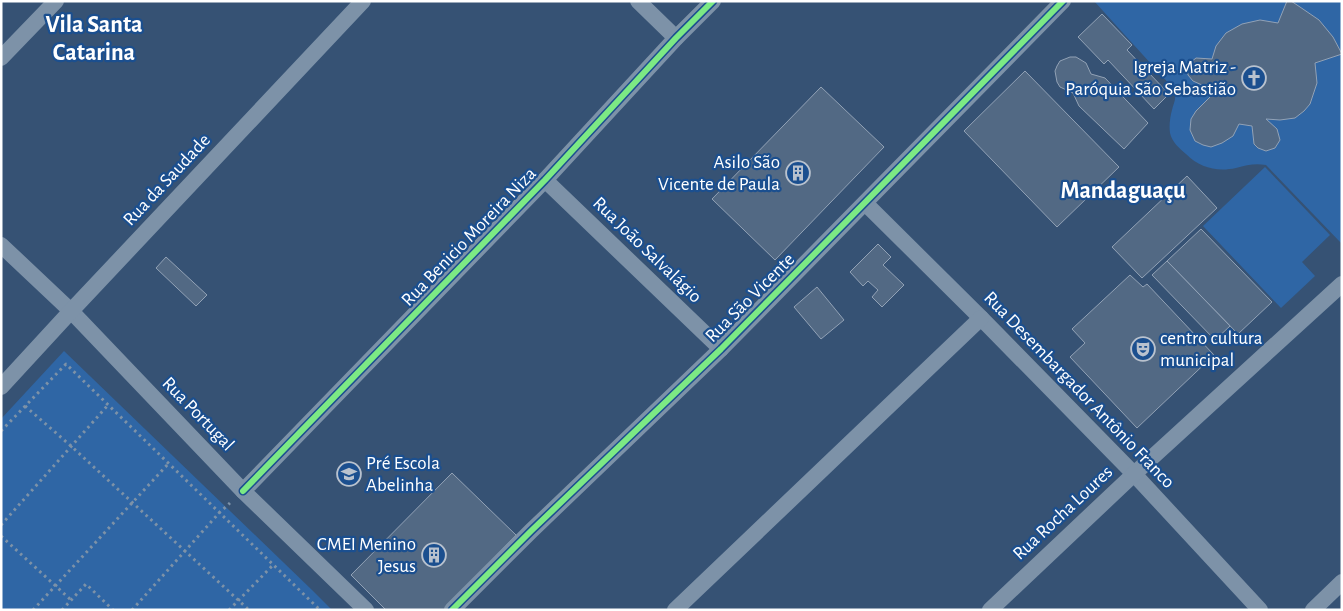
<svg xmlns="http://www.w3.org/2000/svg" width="1343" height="611" viewBox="0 0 1343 611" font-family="'Alegreya Sans',sans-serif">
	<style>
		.green { fill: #2f66a5 }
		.building { fill: #526984; stroke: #92a2b6 }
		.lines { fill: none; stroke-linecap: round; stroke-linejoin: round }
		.path { stroke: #7d92a8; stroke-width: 3; stroke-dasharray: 2.5 4; stroke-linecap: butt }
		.minor { stroke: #7d92a8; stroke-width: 16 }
		.cycleway-casing { stroke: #1b4f8f; stroke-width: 9 }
		.cycleway { stroke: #7ce984; stroke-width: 6 }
		.labels { text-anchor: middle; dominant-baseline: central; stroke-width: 4.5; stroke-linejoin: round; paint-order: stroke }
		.poi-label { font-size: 19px; fill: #fff; stroke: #1b4f8f; text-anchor: end }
		.street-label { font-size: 19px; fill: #fff; stroke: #1b4f8f }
		.district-label { font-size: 24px; font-weight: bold; fill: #fff; stroke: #1b4f8f }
	</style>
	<rect width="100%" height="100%" fill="#365274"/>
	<g class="green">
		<path d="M1094 1H1342V244L1266 165C1255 163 1247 165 1236 168 1217 172 1200 168 1186 154 1179 148 1172 142 1170 133 1169 126 1170 117 1172 110 1173 105 1176 100 1175 95 1174 92 1173 90 1172 87Z"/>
		<path d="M1265 167 1330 235 1302 262 1315 276 1281 308 1203 226Z"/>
		<path d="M64 351 312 590 332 610H1V419Z"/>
	</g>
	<g class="building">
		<path d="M1287 1H1291L1300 7 1319 20 1333 37 1342 54 1315 63 1317 83 1310 104 1304 111 1295 118 1280 120 1266 119 1277 129 1280 140 1275 148 1266 151 1258 148 1254 144 1252 126 1239 124 1233 136 1222 143 1211 147 1203 145 1195 141 1190 130 1191 119 1196 111 1212 95 1211 85H1202L1193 81 1188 75 1187 69 1190 63 1196 58 1212 59 1216 46 1226 33 1242 24 1260 20 1278 23Z"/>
		<path d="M1102 14 1132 45 1127 50 1169 94 1154 109 1108 60 1104 64 1078 37Z"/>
		<path d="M1070 57H1076L1086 63 1091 74 1105 78 1148 123 1124 149 1079 106 1073 93 1060 87 1057 82 1055 71 1057 66 1060 61Z"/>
		<path d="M1025 71 1119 167 1057 227 964 131Z"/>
		<path d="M821 87 884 147 775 260 712 199Z"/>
		<path d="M1187 176 1217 208 1142 278 1112 247Z"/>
		<path d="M1201 229 1272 302 1238 334 1167 261Z"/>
		<path d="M878 244 891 257 883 265 904 285 882 307 872 297 878 290 868 281 863 286 850 272Z"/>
		<path d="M166 257 207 295 196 306 156 268Z"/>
		<path d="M1167 261 1230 326 1215 340 1152 275Z"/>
		<path d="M1130 275 1143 287 1147 284 1214 355 1137 428 1070 357 1085 343 1072 329Z"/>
		<path d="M817 287 844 320 821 339 794 307Z"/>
		<path d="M452 473 516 535 444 610H386L351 575Z"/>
	</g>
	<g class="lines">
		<g class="path">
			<path d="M25 406 71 446 249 610"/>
			<path d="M1 431 66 364 320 610"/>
			<path d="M1 525 109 404"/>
			<path d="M1 536 71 600"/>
			<path d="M33 610 169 463"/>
			<path d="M62 610 86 584 113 610"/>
			<path d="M132 610 220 512 230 503"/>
			<path d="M229 610 274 564"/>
		</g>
		<g class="minor">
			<path d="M638 1 676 38"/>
			<path d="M1 58 56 1"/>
			<path d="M545 180 721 349"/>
			<path d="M865 203 981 318 1134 474 1260 610"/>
			<path d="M1 245 71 311 243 491 366 610"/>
			<path d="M1 387 71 311 363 1"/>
			<path d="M243 491 545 180 676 38 713 1"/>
			<path d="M452 610 531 531 721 349 1063 1"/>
			<path d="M675 610 981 318"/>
			<path d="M990 610 1134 474 1342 284"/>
			<path d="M1313 610 1342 582"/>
		</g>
		<g class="cycleway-casing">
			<g id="cycleway">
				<path d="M243 491 545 180 676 38 713 1"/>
				<path d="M452 610 531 531 721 349 1063 1"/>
			</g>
		</g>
		<use href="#cycleway" class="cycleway"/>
	</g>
	<defs>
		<g id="church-ring" transform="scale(1.25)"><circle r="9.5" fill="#1b4f8f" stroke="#b9c2ce" stroke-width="1.5"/><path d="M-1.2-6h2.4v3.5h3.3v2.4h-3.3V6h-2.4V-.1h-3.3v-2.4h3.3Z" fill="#b9c2ce"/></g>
		<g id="building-ring" transform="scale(1.25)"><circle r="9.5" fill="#1b4f8f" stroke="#b9c2ce" stroke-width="1.5"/><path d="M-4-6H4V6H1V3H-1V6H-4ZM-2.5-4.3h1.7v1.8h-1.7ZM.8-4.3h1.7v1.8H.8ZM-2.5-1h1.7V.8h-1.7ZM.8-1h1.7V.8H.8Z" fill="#b9c2ce"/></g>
		<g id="theatre-ring" transform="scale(1.25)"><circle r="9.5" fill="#1b4f8f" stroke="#b9c2ce" stroke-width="1.5"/><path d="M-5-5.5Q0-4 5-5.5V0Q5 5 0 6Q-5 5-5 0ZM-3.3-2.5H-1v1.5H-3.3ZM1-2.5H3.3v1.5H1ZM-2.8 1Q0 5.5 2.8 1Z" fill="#b9c2ce"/></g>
		<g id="school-ring" transform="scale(1.25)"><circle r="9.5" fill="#1b4f8f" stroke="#b9c2ce" stroke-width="1.5"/><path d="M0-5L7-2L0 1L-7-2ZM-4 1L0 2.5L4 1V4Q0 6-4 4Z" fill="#b9c2ce"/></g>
	</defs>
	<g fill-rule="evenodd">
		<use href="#church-ring" x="1254" y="78"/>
		<use href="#building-ring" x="798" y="173"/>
		<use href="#theatre-ring" x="1143" y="349"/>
		<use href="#school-ring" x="349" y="474"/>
		<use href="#building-ring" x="434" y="555"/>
	</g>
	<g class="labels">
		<g class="poi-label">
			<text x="1236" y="67">Igreja Matriz -<tspan x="1236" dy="22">Paróquia São Sebastião</tspan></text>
			<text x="780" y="162">Asilo São<tspan x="780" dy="22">Vicente de Paula</tspan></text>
			<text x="1160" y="338" text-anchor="start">centro cultura<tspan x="1160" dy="22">municipal</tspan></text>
			<text x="366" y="463" text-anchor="start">Pré Escola<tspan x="366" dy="22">Abelinha</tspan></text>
			<text x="416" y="544">CMEI Menino<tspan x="416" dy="22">Jesus</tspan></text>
		</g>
		<g class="street-label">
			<text transform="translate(167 180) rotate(-47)">Rua da Saudade</text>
			<text transform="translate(469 237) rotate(-46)">Rua Benicio Moreira Niza</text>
			<text transform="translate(647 250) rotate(44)">Rua João Salvalágio</text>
			<text transform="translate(750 298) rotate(-45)">Rua São Vicente</text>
			<text transform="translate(1079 390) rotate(46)">Rua Desembargador Antônio Franco</text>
			<text transform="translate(198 414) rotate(46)">Rua Portugal</text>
			<text transform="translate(1063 513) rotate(-43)">Rua Rocha Loures</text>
		</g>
		<g class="district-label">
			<text x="94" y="25">Vila Santa<tspan x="94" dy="28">Catarina</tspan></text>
			<text x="1123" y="191">Mandaguaçu</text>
		</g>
	</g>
	<rect width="1343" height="611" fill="none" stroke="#ffffff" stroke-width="5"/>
</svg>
